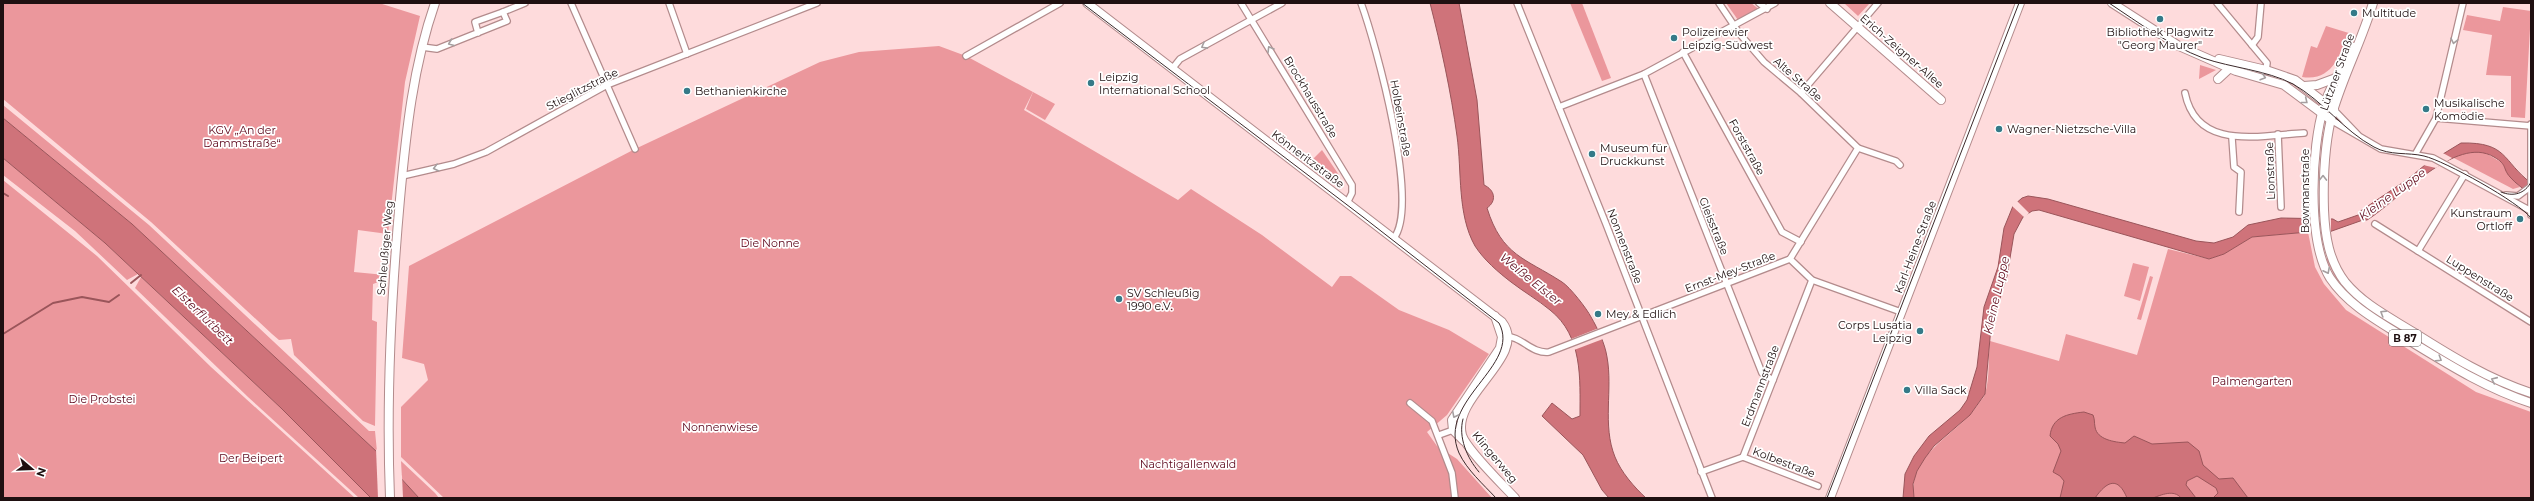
<svg xmlns="http://www.w3.org/2000/svg" width="2534" height="501" viewBox="0 0 2534 501" font-family="Montserrat,sans-serif">
	<style>
		.green { fill: #eb979c }
		.water { fill: #cf737a; stroke: #9a555a }
		.pier { fill: #fedbdc }
		.lines { fill: none; stroke-linecap: round; stroke-linejoin: round }
		.stream { stroke: #9a555a; stroke-width: 2 }
		.street-casing { stroke: #b38b8c; stroke-width: 8 }
		.secondary-casing { stroke: #b38b8c; stroke-width: 10 }
		.primary-casing { stroke: #b38b8c; stroke-width: 10 }
		.street { stroke: #fff; stroke-width: 5.5 }
		.secondary { stroke: #fff; stroke-width: 8 }
		.primary { stroke: #fff; stroke-width: 8 }
		.tram { stroke: #3c2a2b; stroke-width: 1 }
		.oneway { stroke: #a59fa0 }
		.poi-dot { fill: #357a88; stroke: #fff; stroke-width: 1.5 }
		.labels { text-anchor: middle; dominant-baseline: central; stroke-width: 3.5; stroke-linejoin: round; paint-order: stroke }
		.shield { fill: #fff; stroke: #625858; stroke-width: 1 }
		.shield-label { font-size: 10px; font-weight: bold; fill: #1f1011 }
		.poi-label { font-size: 11px; fill: #1f1011; stroke: #fff; text-anchor: start }
		.street-label { font-size: 11px; fill: #1f1011; stroke: #fff }
		.park-label { font-size: 11px; fill: #5c051a; stroke: #fff }
		.water-label { font-size: 12px; font-style: italic; fill: #630e1f; stroke: #fff }
	</style>
	<rect width="100%" height="100%" fill="#fedbdc"/>
	<g class="green">
		<path d="M3 3H379L420 16 405 82 388 234 358 230 354 272 385 275 384 280 373 284 372 320 377 322 375 426 363 421 294 355 291 339 279 340 272 334 151 222 3 99Z"/>
		<path d="M1570 3H1582L1611 78 1602 81Z"/>
		<path d="M1726 3H1751L1760 10 1738 20Z"/>
		<path d="M1844 3H1870L1858 16Z"/>
		<path d="M2503 7 2531 11 2525 118 2511 117V76L2486 75 2492 35 2463 30 2467 15 2500 21Z"/>
		<path d="M2326 26 2352 34C2339 55 2332 82 2302 77L2311 46 2317 48Z"/>
		<path d="M939 46 966 56 1033 92 1024 110 1178 200 1191 189 1262 235 1332 287 1340 276H1351L1399 310 1449 330 1489 354 1447 415 1427 432 1437 446 1457 459 1492 498H444L401 457V407L428 380 424 364 402 358 409 266 635 149 820 62 859 52Z"/>
		<path d="M2200 65 2216 70 2199 79Z"/>
		<path d="M1033 92 1055 104 1045 120 1026 109Z"/>
		<path d="M3 105 149 225 369 431H375L377 452 132 224 3 118Z"/>
		<path d="M2322 136 2325 137 2321 217H2319Z"/>
		<path d="M1322 150 1339 175 1332 182 1307 165Z"/>
		<path d="M2474 151 2484 152 2504 164 2509 176 2520 187 2513 189 2452 157Z"/>
		<path d="M3 158 105 243 138 274 127 280 75 231 3 175Z"/>
		<path d="M3 180 97 256 211 367 355 498H3Z"/>
		<path d="M2308 232 2315 267 2324 284 2346 310 2476 392 2531 412V498H1914C1907 455 1955 436 1977 406 1979 402 1984 398 1985 394 1990 378 1988 357 1990 341L2059 361 2066 334 2137 355 2168 249 2209 259 2224 254 2252 237Z"/>
		<path d="M2328 258 2339 279 2412 336 2479 376 2531 398V400L2499 388 2431 351 2363 307 2336 279 2326 259Z"/>
		<path d="M2133 263 2149 267 2140 301 2124 296Z"/>
		<path d="M2150 276 2153 277 2141 320 2137 319Z"/>
		<path d="M141 277 281 408 371 498H359L248 397 135 288Z"/>
		<path d="M401 461 435 493 439 498H419L402 479Z"/>
	</g>
	<g class="water">
		<path d="M1430 3H1459L1477 100 1484 185C1495 190 1497 201 1487 208 1502 256 1525 258 1562 282 1570 287 1587 309 1591 317 1598 329 1605 344 1607 357 1613 389 1602 425 1615 457 1621 472 1634 487 1646 498H1609L1602 490 1583 455 1542 416 1552 403 1572 419 1580 416C1580 379 1583 336 1550 310 1538 300 1524 292 1511 282 1498 272 1484 260 1475 246 1457 214 1462 172 1457 136 1451 92 1441 46 1430 3Z"/>
		<path d="M3 118 132 224 377 452 419 498H371L281 408 105 243 3 158Z"/>
		<path d="M2461 143C2508 142 2502 161 2531 183V195C2524 189 2516 184 2510 177 2502 168 2508 165 2494 157 2456 134 2398 201 2367 220H2363L2329 232H2308L2252 237 2224 254 2209 259 2039 210 2032 211 2023 217 2014 234 2007 276 1991 327 1985 394 1970 415 1934 446 1925 458 1917 471 1913 484 1914 498H1903L1905 474 1914 456 1929 436 1960 410 1967 400 1977 367 1984 307 1998 267 2004 228 2013 206 2022 198 2028 196 2048 199 2196 241 2214 243 2233 237 2248 225 2281 218 2333 219 2338 222 2361 214 2359 212 2408 179 2425 165Z"/>
		<path d="M2084 412 2093 415C2095 420 2094 422 2095 427 2097 440 2115 442 2125 443L2134 436 2152 444 2188 442 2199 451 2203 465 2219 479 2233 478 2248 498H2213L2218 493 2216 488 2197 476 2187 481 2186 485 2196 498H2181C2174 489 2161 495 2153 498 2146 500 2134 498 2127 498 2118 476 2107 481 2095 498H2060L2064 481 2060 476 2053 472 2061 451 2058 444 2050 436C2052 417 2067 414 2084 412Z"/>
	</g>
	<g class="pier">
		<path d="M2441 152 2452 158 2436 168 2423 165Z"/>
		<path d="M2017 201 2029 213 2025 218 2012 206Z"/>
		<path d="M2307 217H2331V234H2308Z"/>
		<path d="M1599 328 1603 339 1574 350 1571 339Z"/>
		<path d="M376 449 402 476 403 498H378Z"/>
	</g>
	<g class="lines">
		<g class="stream">
			<path d="M3 193 8 196"/>
			<path d="M131 283 141 275"/>
			<path d="M3 334 53 303 82 297 109 302 119 295"/>
		</g>
		<g class="street-casing">
			<g id="street">
				<path d="M571 3 635 149"/>
				<path d="M669 3 687 54"/>
				<path d="M1241 3 1352 185V193L1347 203"/>
				<path d="M1361 3C1376 44 1420 204 1394 238"/>
				<path d="M1517 3 1606 224 1712 498"/>
				<path d="M1719 3 1739 33 1764 62 1801 93 1858 148 1896 161 1900 165"/>
				<path d="M1759 3 1767 9"/>
				<path d="M2217 3 2267 63 2266 70"/>
				<path d="M503 12 525 3"/>
				<path d="M2252 45 2258 37 2261 3"/>
				<path d="M422 47 437 49 507 21 503 12 475 22 478 33"/>
				<path d="M1683 52 1782 232 1801 242"/>
				<path d="M966 56 1060 3"/>
				<path d="M1172 69 1180 59 1282 3"/>
				<path d="M1644 74 1762 373 1773 380"/>
				<path d="M1801 93 1878 3"/>
				<path d="M2185 93C2197 152 2261 135 2304 133"/>
				<path d="M1559 107 1644 74 1775 3"/>
				<path d="M2334 110 2358 135"/>
				<path d="M2436 118 2531 126"/>
				<path d="M2331 120 2381 149 2433 158 2531 211"/>
				<path d="M2531 124V215"/>
				<path d="M2278 134 2281 207"/>
				<path d="M2232 138 2234 167 2241 172 2239 212"/>
				<path d="M2416 153 2436 118 2463 3"/>
				<path d="M402 176 454 164 486 152 607 85 817 3"/>
				<path d="M2506 195 2518 196 2530 187"/>
				<path d="M2375 224 2531 322"/>
				<path d="M2418 251 2465 174"/>
				<path d="M1790 259 1812 280 1901 312"/>
				<path d="M1504 336C1522 336 1531 354 1549 352L1790 259 1858 148"/>
				<path d="M1410 403 1432 421 1452 473 1455 498"/>
				<path d="M1439 435 1453 430"/>
				<path d="M1743 457 1812 280"/>
				<path d="M1743 457 1818 486"/>
				<path d="M1701 472 1743 457"/>
			</g>
		</g>
		<g class="secondary-casing">
			<g id="secondary">
				<path d="M1087 3 1502 322C1529 356 1451 396 1462 435 1466 449 1504 486 1515 498"/>
				<path d="M1830 3 1941 100"/>
				<path d="M2112 3 2179 46 2236 71 2284 85 2331 120"/>
				<path d="M2219 59 2266 70 2295 80 2334 110"/>
				<path d="M2218 79 2232 66"/>
				<path d="M2304 86 2317 85 2336 78"/>
				<path d="M1464 441 1453 430 1452 420 1500 348 1502 337 1495 316"/>
				<path d="M1830 498 2020 3"/>
			</g>
		</g>
		<g class="primary-casing">
			<g id="primary">
				<path d="M2373 3C2362 40 2344 74 2333 111 2324 144 2323 177 2324 210 2325 236 2329 261 2345 282 2363 304 2389 317 2413 332 2451 356 2488 379 2531 393"/>
				<path d="M2354 47C2343 66 2331 84 2324 106 2311 147 2307 241 2330 278 2348 305 2378 321 2405 338 2446 363 2485 388 2531 403"/>
				<path d="M390 498C386 398 391 299 400 199 406 133 413 66 435 3"/>
			</g>
		</g>
		<use href="#street" class="street"/>
		<use href="#secondary" class="secondary"/>
		<use href="#primary" class="primary"/>
		<g class="tram">
			<path d="M1082 3 1363 217 1499 323C1522 366 1436 400 1459 453 1467 470 1483 484 1496 498"/>
			<path d="M2109 3C2139 23 2169 45 2203 58 2232 68 2266 70 2293 84 2323 101 2344 131 2374 147 2390 156 2408 152 2424 156 2445 161 2519 202 2531 218"/>
			<path d="M2501 192C2513 197 2525 194 2531 182"/>
			<path d="M1463 419C1458 437 1467 458 1479 472"/>
			<path d="M1827 498 2019 3"/>
		</g>
	</g>
	<defs><path id="oneway-chevron" d="M-2-3.5L2.5 0L-2 3.5" fill="none" stroke-width="1.6" stroke-linecap="round" stroke-linejoin="round"/></defs>
	<g class="oneway">
		<use href="#oneway-chevron" transform="translate(2454 41) rotate(102)"/>
		<use href="#oneway-chevron" transform="translate(451 43) rotate(159)"/>
		<use href="#oneway-chevron" transform="translate(1204 46) rotate(151)"/>
		<use href="#oneway-chevron" transform="translate(1270 49) rotate(-121)"/>
		<use href="#oneway-chevron" transform="translate(2263 77) rotate(16)"/>
		<use href="#oneway-chevron" transform="translate(2305 101) rotate(39)"/>
		<use href="#oneway-chevron" transform="translate(436 168) rotate(166)"/>
		<use href="#oneway-chevron" transform="translate(2323 178) rotate(-89)"/>
		<use href="#oneway-chevron" transform="translate(2327 271) rotate(63)"/>
		<use href="#oneway-chevron" transform="translate(2383 313) rotate(-148)"/>
		<use href="#oneway-chevron" transform="translate(2439 359) rotate(32)"/>
		<use href="#oneway-chevron" transform="translate(2494 380) rotate(-156)"/>
		<use href="#oneway-chevron" transform="translate(1455 415) rotate(117)"/>
	</g>
	<g class="poi-dot">
		<circle cx="2354" cy="13" r="4"/>
		<circle cx="2160" cy="19" r="4"/>
		<circle cx="1674" cy="38" r="4"/>
		<circle cx="1091" cy="83" r="4"/>
		<circle cx="687" cy="91" r="4"/>
		<circle cx="2426" cy="109" r="4"/>
		<circle cx="1999" cy="129" r="4"/>
		<circle cx="1592" cy="154" r="4"/>
		<circle cx="2520" cy="219" r="4"/>
		<circle cx="1119" cy="299" r="4"/>
		<circle cx="1598" cy="314" r="4"/>
		<circle cx="1920" cy="331" r="4"/>
		<circle cx="1907" cy="390" r="4"/>
	</g>
	<g class="labels">
		<rect class="shield" x="2389" y="330" width="32" height="16" rx="3"/>
		<g class="shield-label">
			<text x="2405" y="338">B 87</text>
		</g>
		<g class="poi-label">
			<text x="2362" y="13">Multitude</text>
			<text x="1682" y="32">Polizeirevier<tspan x="1682" dy="13">Leipzig-Südwest</tspan></text>
			<text x="2160" y="32" text-anchor="middle">Bibliothek Plagwitz<tspan x="2160" dy="13">"Georg Maurer"</tspan></text>
			<text x="1099" y="77">Leipzig<tspan x="1099" dy="13">International School</tspan></text>
			<text x="695" y="91">Bethanienkirche</text>
			<text x="2434" y="103">Musikalische<tspan x="2434" dy="13">Komödie</tspan></text>
			<text x="2007" y="129">Wagner-Nietzsche-Villa</text>
			<text x="1600" y="148">Museum für<tspan x="1600" dy="13">Druckkunst</tspan></text>
			<text x="2512" y="213" text-anchor="end">Kunstraum<tspan x="2512" dy="13">Ortloff</tspan></text>
			<text x="1127" y="293">SV Schleußig<tspan x="1127" dy="13">1990 e.V.</tspan></text>
			<text x="1606" y="314">Mey &amp; Edlich</text>
			<text x="1912" y="325" text-anchor="end">Corps Lusatia<tspan x="1912" dy="13">Leipzig</tspan></text>
			<text x="1915" y="390">Villa Sack</text>
		</g>
		<g class="street-label">
			<text transform="translate(1902 51) rotate(41)">Erich-Zeigner-Allee</text>
			<text transform="translate(2337 72) rotate(-70)">Lützner Straße</text>
			<text transform="translate(1798 79) rotate(41)">Alte Straße</text>
			<text transform="translate(582 89) rotate(-27)">Stieglitzstraße</text>
			<text transform="translate(1311 97) rotate(59)">Brockhausstraße</text>
			<text transform="translate(1401 118) rotate(80)">Holbeinstraße</text>
			<text transform="translate(1747 147) rotate(61)">Forststraße</text>
			<text transform="translate(1308 159) rotate(37)">Könneritzstraße</text>
			<text transform="translate(2270 171) rotate(-92)">Lionstraße</text>
			<text transform="translate(2305 191) rotate(-90)">Bowmanstraße</text>
			<text transform="translate(1714 226) rotate(68)">Gleisstraße</text>
			<text transform="translate(1625 246) rotate(69)">Nonnenstraße</text>
			<text transform="translate(1915 247) rotate(-69)">Karl-Heine-Straße</text>
			<text transform="translate(385 248) rotate(-85)">Schleußiger Weg</text>
			<text transform="translate(1730 272) rotate(-21)">Ernst-Mey-Straße</text>
			<text transform="translate(2480 278) rotate(32)">Luppenstraße</text>
			<text transform="translate(1760 386) rotate(-69)">Erdmannstraße</text>
			<text transform="translate(1495 457) rotate(50)">Klingerweg</text>
			<text transform="translate(1784 462) rotate(21)">Kolbestraße</text>
		</g>
		<g class="park-label">
			<text x="242" y="130">KGV „An der<tspan x="242" dy="13">Dammstraße“</tspan></text>
			<text x="770" y="243">Die Nonne</text>
			<text x="2252" y="381">Palmengarten</text>
			<text x="102" y="399">Die Probstei</text>
			<text x="720" y="427">Nonnenwiese</text>
			<text x="251" y="458">Der Beipert</text>
			<text x="1188" y="464">Nachtigallenwald</text>
		</g>
		<g class="water-label">
			<text transform="translate(2392 194) rotate(-36)">Kleine Luppe</text>
			<text transform="translate(1531 279) rotate(39)">Weiße Elster</text>
			<text transform="translate(1996 295) rotate(-77)">Kleine Luppe</text>
			<text transform="translate(203 315) rotate(44)">Elsterflutbett</text>
		</g>
	</g>
	<rect width="2534" height="501" fill="none" stroke="#1f1011" stroke-width="8"/>
	<g transform="translate(32 469) rotate(109)" stroke="#ffffff" stroke-width="3" paint-order="stroke">
	<path d="M0-3L7 15L0 10L-7 15Z" fill="#1f1011"/>
	<text y="-6" font-size="11" font-weight="bold" text-anchor="middle" fill="#1f1011">N</text>
	</g>
</svg>
